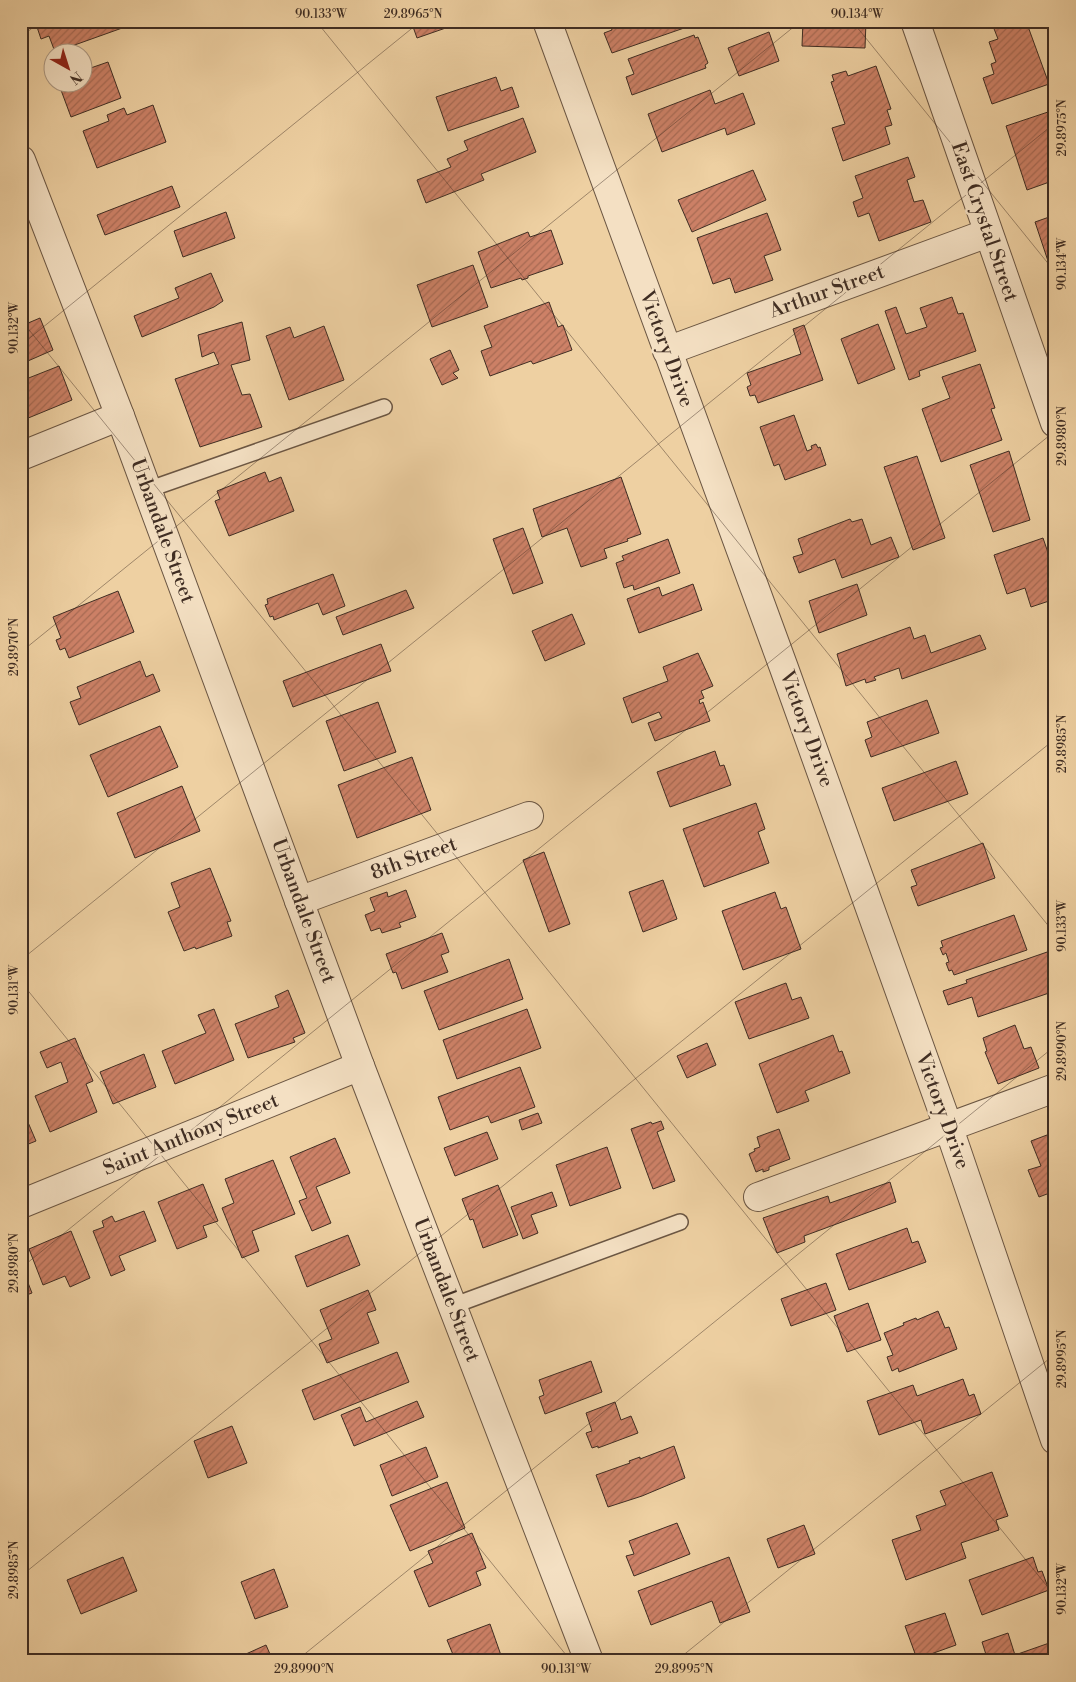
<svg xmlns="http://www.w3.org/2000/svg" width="1076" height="1682" viewBox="0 0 1076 1682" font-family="'Libre Bodoni',serif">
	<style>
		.building { fill: url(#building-hatch); stroke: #3f2d23 }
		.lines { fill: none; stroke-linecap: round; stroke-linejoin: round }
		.lane-casing { stroke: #6b5643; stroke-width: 18 }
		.street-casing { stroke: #6b5643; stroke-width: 30 }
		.lane { stroke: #f4e0c3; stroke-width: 15 }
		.street { stroke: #f4e0c3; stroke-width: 28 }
		.ticks { fill: none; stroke: #3f2d23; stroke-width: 1; stroke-opacity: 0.45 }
		.labels { text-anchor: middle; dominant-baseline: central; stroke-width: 5; stroke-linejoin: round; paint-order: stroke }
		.street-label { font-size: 20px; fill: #3f2d23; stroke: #f4e0c3 }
		.neatline { fill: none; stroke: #3f2d23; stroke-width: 2 }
		.ticks-label { font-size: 12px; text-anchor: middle; fill: #3f2d23 }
	</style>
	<defs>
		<pattern id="building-hatch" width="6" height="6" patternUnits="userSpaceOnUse" patternTransform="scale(1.25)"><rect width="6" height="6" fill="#cd8167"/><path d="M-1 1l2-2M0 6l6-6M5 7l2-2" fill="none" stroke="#a86a54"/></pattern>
	</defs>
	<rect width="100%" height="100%" fill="#eed0a2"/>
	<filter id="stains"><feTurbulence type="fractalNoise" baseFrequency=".004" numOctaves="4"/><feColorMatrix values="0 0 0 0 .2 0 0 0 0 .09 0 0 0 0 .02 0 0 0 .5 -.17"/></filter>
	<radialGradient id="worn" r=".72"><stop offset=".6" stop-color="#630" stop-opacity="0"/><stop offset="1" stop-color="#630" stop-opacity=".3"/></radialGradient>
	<g class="building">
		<path d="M35 21H123L125 27 55 52 49 36 41 39Z"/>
		<path d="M411 21H459L460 23 417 38Z"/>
		<path d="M609 21H685L687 27 612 53 604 33 612 30Z"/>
		<path d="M803 21H866L865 48 802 46Z"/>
		<path d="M991 21H1026L1049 84 992 104 983 78 994 74 991 64 996 62 989 42 998 39Z"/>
		<path d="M1047 21H1055V43Z"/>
		<path d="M769 32 779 61 739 76 728 48Z"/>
		<path d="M694 35 695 38 698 37 708 63 705 65 706 68 632 95 626 77 634 74 628 59Z"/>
		<path d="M108 62 121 98 71 117 58 82H82V71Z"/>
		<path d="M876 66 891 109 887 110 892 125 885 127 890 144 843 161 832 128 845 124 831 82 834 81 832 75 846 71 848 76Z"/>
		<path d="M496 77 501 91 512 87 519 107 448 131 436 97Z"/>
		<path d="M710 90 715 104 743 93 755 124 727 135 725 128 662 152 648 114Z"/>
		<path d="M153 105 166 142 97 168 83 131 109 121 107 115 124 108 127 115Z"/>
		<path d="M1054 110 1055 180 1027 190 1006 126Z"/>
		<path d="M523 118 536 152 481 174 484 180 426 203 417 180 451 167 447 159 468 150 464 141Z"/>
		<path d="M908 157 915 177 907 180 914 202 923 200 931 222 879 241 869 213 858 217 853 202 863 198 855 176Z"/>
		<path d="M753 170 766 200 692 232 678 200Z"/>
		<path d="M172 186 180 207 105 235 97 215Z"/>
		<path d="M226 212 235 238 183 257 174 231Z"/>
		<path d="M767 213 781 250 764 256 773 280 735 293 730 278 713 284 697 238Z"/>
		<path d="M1055 215V282L1035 222Z"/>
		<path d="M551 230 563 264 528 276V278L522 280 521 278 491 288 478 252 528 232 530 237Z"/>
		<path d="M473 265 488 307 432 327 417 285Z"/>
		<path d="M211 273 223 301 214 307 142 337 134 316 179 298 175 288Z"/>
		<path d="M952 297 958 314 963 313 976 351 919 371 920 376 909 380 885 311 896 307 906 334 927 327 920 308Z"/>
		<path d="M549 302 558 327 563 325 572 350 533 364 531 361 490 376 481 351 492 347 484 326Z"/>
		<path d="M40 318 53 350 21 364V326Z"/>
		<path d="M242 322 250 360 231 365 242 395 250 394 262 427 200 447 175 379 219 364 214 352 202 357 198 335Z"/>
		<path d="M878 324 895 369 858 384 841 339Z"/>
		<path d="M804 325 823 380 758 403 755 395 750 396 747 387 751 385 747 373 801 354 793 329Z"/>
		<path d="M324 326 344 380 289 400 266 336 290 327 294 338Z"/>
		<path d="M450 350 459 370 453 373 458 378 442 385 430 359Z"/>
		<path d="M980 364 995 408 991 409 1002 440 941 462 922 409 950 398 942 377Z"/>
		<path d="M59 366 72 400 21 421V381Z"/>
		<path d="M794 415 807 451 812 449 811 446 816 444 818 448 820 447 826 465 785 480 779 464 774 466 760 427Z"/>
		<path d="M1009 451 1030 520 993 532 970 465Z"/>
		<path d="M917 456 945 538 913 550 884 467Z"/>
		<path d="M265 472 269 482 281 477 294 511 229 536 215 501 220 499 217 491Z"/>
		<path d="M621 477 641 534 627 539 628 541 604 549 607 558 581 567 567 528 542 537 533 509Z"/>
		<path d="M850 519 852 522 862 519 871 545 891 537 899 557 842 578 835 559 799 573 793 557 803 554 798 539Z"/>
		<path d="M523 528 543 583 513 594 493 539Z"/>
		<path d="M1043 538 1055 573V599L1031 607 1025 588 1007 594 994 555Z"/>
		<path d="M668 539 680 573 634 590 633 585 624 588 616 563 624 560 622 556Z"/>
		<path d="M333 574 345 606 323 615 318 603 274 620 273 616 270 617 265 605 268 604 267 599Z"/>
		<path d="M693 584 702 610 639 633 627 599 659 587 662 596Z"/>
		<path d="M857 584 867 615 819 633 809 601Z"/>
		<path d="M406 590 414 608 343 635 336 617Z"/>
		<path d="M118 591 134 632 69 658 65 648 60 650 56 640 61 638 53 617Z"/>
		<path d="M572 614 585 644 545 661 532 631Z"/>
		<path d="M910 627 914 639 925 635 931 653 980 635 986 649 902 679 899 668 874 677 876 680 866 683 865 679 846 686 837 654Z"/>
		<path d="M381 644 391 671 293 707 283 681Z"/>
		<path d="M698 653 713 686 701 691 704 698 699 700 700 704 703 702 710 721 655 741 648 723 662 718 659 712 632 723 623 698 668 681 663 667Z"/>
		<path d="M140 661 146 677 153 674 160 691 79 725 70 702 81 698 77 687Z"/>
		<path d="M927 700 939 733 871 757 865 740 872 737 867 722Z"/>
		<path d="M378 702 396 752 344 771 326 721Z"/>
		<path d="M160 726 178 767 108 797 90 755Z"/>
		<path d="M715 751 720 766 724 765 731 785 670 807 657 772Z"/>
		<path d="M412 757 431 810 357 838 338 785Z"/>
		<path d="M956 761 968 794 894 821 882 788Z"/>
		<path d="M182 786 200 831 135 858 117 813Z"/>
		<path d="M756 803 765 829 758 832 769 863 704 887 683 829Z"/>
		<path d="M983 843 995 878 918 906 911 887 917 885 911 870Z"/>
		<path d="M544 852 570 924 549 932 523 860Z"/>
		<path d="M210 868 231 921 227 922 232 936 196 949 195 947 184 951 168 912 180 907 171 883Z"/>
		<path d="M663 880 677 919 643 932 629 892Z"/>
		<path d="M406 890 416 917 399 923 401 927 382 933 380 928 371 931 365 915 375 911 370 898 387 892 388 897Z"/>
		<path d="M775 892 781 909 786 907 801 949 743 970 722 911Z"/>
		<path d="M1014 915 1027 950 954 975 952 970 949 971 946 963 949 962 946 953 943 955 940 948 943 947 941 941Z"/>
		<path d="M442 933 449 952 441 955 448 972 402 989 396 972 393 973 386 954Z"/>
		<path d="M1053 950 1055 991 978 1017 972 997 948 1005 943 991 967 983 966 980Z"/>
		<path d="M509 959 523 999 439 1030 424 991Z"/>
		<path d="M786 983 792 1000 801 997 809 1018 749 1039 735 1002Z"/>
		<path d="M288 990 305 1033 293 1038 295 1042 248 1058 235 1024 279 1007 275 996Z"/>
		<path d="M214 1009 234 1060 175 1084 162 1051 206 1033 198 1015Z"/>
		<path d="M527 1009 541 1048 457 1079 443 1040Z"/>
		<path d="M1015 1025 1024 1049 1031 1047 1039 1068 998 1084 985 1052 987 1051 983 1038Z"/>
		<path d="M833 1035 839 1052 842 1051 850 1073 805 1091 809 1101 777 1113 759 1064Z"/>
		<path d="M75 1038 93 1081 86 1084 97 1112 50 1132 35 1096 68 1082 61 1062 47 1068 40 1052Z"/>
		<path d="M707 1043 716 1065 687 1078 677 1056Z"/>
		<path d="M144 1054 156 1087 113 1104 100 1072Z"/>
		<path d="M520 1067 535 1107 491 1123 488 1116 450 1130 438 1097Z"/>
		<path d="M21 1106 36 1141 21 1147Z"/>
		<path d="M538 1113 542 1123 522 1130 519 1120Z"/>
		<path d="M661 1121 664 1129 657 1132 675 1181 653 1189 631 1129 651 1122 652 1124Z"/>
		<path d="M779 1129 790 1159 769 1167V1170L763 1172V1169L756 1172 749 1154 755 1151 754 1149 760 1147 757 1137Z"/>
		<path d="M487 1132 498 1159 455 1176 444 1148Z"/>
		<path d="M1055 1132V1191L1039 1197 1028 1170 1041 1166 1031 1141Z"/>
		<path d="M335 1138 350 1173 316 1187 331 1223 312 1231 299 1201 307 1198 290 1157Z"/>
		<path d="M607 1147 621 1188 570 1206 556 1165Z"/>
		<path d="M273 1160 295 1214 252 1231 259 1251 242 1258 222 1208 234 1203 225 1179Z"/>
		<path d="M890 1182 896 1202 804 1236 805 1242 777 1253 763 1218 828 1196 830 1203Z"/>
		<path d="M203 1184 218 1221 203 1226 207 1237 177 1249 158 1202Z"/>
		<path d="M498 1185 518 1235 483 1248 473 1219 470 1220 462 1199Z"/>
		<path d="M552 1192 557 1206 531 1215 538 1233 523 1239 511 1207Z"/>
		<path d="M144 1211 156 1241 119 1256 125 1270 111 1276 93 1231 104 1227 102 1221 112 1216 115 1222Z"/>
		<path d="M907 1228 912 1243 918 1241 926 1262 849 1290 836 1254Z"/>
		<path d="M71 1231 90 1278 70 1287 65 1276 43 1285 29 1249Z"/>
		<path d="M348 1235 360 1265 307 1287 295 1256Z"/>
		<path d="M21 1265 32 1293 21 1297Z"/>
		<path d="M826 1283 836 1310 791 1326 781 1299Z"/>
		<path d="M368 1290 376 1310 367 1313 379 1343 327 1363 319 1344 332 1339 320 1310Z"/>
		<path d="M868 1303 881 1340 847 1352 834 1316Z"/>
		<path d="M938 1311 945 1328 949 1327 957 1349 899 1372 898 1368 892 1371 887 1357 893 1355 884 1333 904 1325 903 1323 916 1318 917 1320Z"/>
		<path d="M397 1352 409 1382 314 1420 302 1390Z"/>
		<path d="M591 1361 602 1392 545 1414 539 1397 544 1395 539 1380Z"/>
		<path d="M963 1379 969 1396 974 1394 981 1414 925 1434 921 1420 879 1435 867 1401 913 1385 917 1396Z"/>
		<path d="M417 1401 424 1417 354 1446 341 1415 360 1407 366 1422Z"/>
		<path d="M615 1402 621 1420 631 1416 638 1433 598 1448V1446L592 1448 586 1433 592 1431 586 1413Z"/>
		<path d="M232 1426 247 1463 208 1478 194 1441Z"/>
		<path d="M674 1446 685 1478 642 1496 608 1507 596 1475 630 1463 629 1461 640 1457V1459Z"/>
		<path d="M426 1447 438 1477 392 1496 380 1465Z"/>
		<path d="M992 1472 1008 1516 996 1520 999 1530 961 1543 966 1558 906 1580 892 1540 921 1530 916 1516 946 1505 940 1491Z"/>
		<path d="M447 1482 465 1528 410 1551 390 1505Z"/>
		<path d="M677 1523 690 1554 634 1576 626 1556 634 1554 629 1541Z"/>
		<path d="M804 1525 815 1554 778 1568 767 1539Z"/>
		<path d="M472 1533 486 1568 476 1572 481 1585 429 1607 414 1571 433 1563 428 1551Z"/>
		<path d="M123 1557 137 1591 81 1614 67 1580Z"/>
		<path d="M729 1557 750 1612 720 1623 712 1601 651 1625 638 1591Z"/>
		<path d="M1033 1557 1038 1572 1042 1571 1049 1590 982 1615 969 1580Z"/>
		<path d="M274 1569 288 1607 255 1619 241 1582Z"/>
		<path d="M945 1613 956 1645 917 1659 905 1626Z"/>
		<path d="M490 1624 503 1661H443L454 1657 447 1640Z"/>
		<path d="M1008 1633 1015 1655 1055 1641V1661H988L982 1642Z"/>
		<path d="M266 1645 273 1661H238L237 1658Z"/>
	</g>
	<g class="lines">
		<g class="lane-casing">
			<g id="lane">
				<path d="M147 490 384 407"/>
				<path d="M452 1306 680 1222"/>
			</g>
		</g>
		<g class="street-casing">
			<g id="street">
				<path d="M547 21 784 668 954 1143 1055 1440"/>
				<path d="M915 21 1055 423"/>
				<path d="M21 160 120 416 360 1066 589 1661"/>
				<path d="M667 351 988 233"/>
				<path d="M21 456 120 416"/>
				<path d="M299 901 529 816"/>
				<path d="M758 1197 1055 1088"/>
				<path d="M21 1204 360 1066"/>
			</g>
		</g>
		<use href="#lane" class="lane"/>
		<use href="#street" class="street"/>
	</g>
	<path class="ticks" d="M316 21 1055 934M852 21 1055 272M21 37 41 21M21 320 1055 1596M21 345 421 21M21 652 801 21M21 960 1055 123M21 982 571 1661M21 1268 1055 431M21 1576 1055 739M21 1644 35 1661M296 1661 1055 1046M676 1661 1055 1354"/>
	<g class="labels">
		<g class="street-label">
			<text transform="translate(984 222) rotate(71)">East Crystal Street</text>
			<text transform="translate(827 292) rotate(-20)">Arthur Street</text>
			<text transform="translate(666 349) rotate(70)">Victory Drive</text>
			<text transform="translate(162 531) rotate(70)">Urbandale Street</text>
			<text transform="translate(806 729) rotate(70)">Victory Drive</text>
			<text transform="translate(414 859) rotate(-20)">8th Street</text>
			<text transform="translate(303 911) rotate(70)">Urbandale Street</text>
			<text transform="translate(942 1111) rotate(70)">Victory Drive</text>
			<text transform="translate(191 1135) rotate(-22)">Saint Anthony Street</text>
			<text transform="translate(446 1290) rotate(69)">Urbandale Street</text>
		</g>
	</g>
	<rect width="1076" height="1682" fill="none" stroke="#eed0a2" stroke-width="55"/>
	<g transform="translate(68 68) rotate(141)"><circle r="24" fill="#f4e0c3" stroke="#ac9883"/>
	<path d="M0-4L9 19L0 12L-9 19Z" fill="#8f2418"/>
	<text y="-8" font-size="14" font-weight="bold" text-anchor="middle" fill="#3f2d23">N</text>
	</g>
	<rect x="28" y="28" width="1020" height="1626" class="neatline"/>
	<g class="ticks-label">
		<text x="321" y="18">90.133°W</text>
		<text x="413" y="18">29.8965°N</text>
		<text x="857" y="18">90.134°W</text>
		<text transform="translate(1062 128) rotate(-90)" y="4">29.8975°N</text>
		<text transform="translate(1062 264) rotate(-90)" y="4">90.134°W</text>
		<text transform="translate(14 328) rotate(-90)" y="4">90.132°W</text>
		<text transform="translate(1062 436) rotate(-90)" y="4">29.8980°N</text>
		<text transform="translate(14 647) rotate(-90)" y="4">29.8970°N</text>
		<text transform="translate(1062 744) rotate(-90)" y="4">29.8985°N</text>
		<text transform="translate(1062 926) rotate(-90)" y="4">90.133°W</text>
		<text transform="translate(14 990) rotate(-90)" y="4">90.131°W</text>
		<text transform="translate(1062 1051) rotate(-90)" y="4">29.8990°N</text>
		<text transform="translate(14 1263) rotate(-90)" y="4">29.8980°N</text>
		<text transform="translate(1062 1359) rotate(-90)" y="4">29.8995°N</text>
		<text transform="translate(14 1570) rotate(-90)" y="4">29.8985°N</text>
		<text transform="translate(1062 1589) rotate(-90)" y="4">90.132°W</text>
		<text x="304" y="1673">29.8990°N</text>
		<text x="566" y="1673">90.131°W</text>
		<text x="684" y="1673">29.8995°N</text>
	</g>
	<rect width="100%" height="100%" filter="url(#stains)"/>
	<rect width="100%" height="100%" fill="url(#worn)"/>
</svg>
